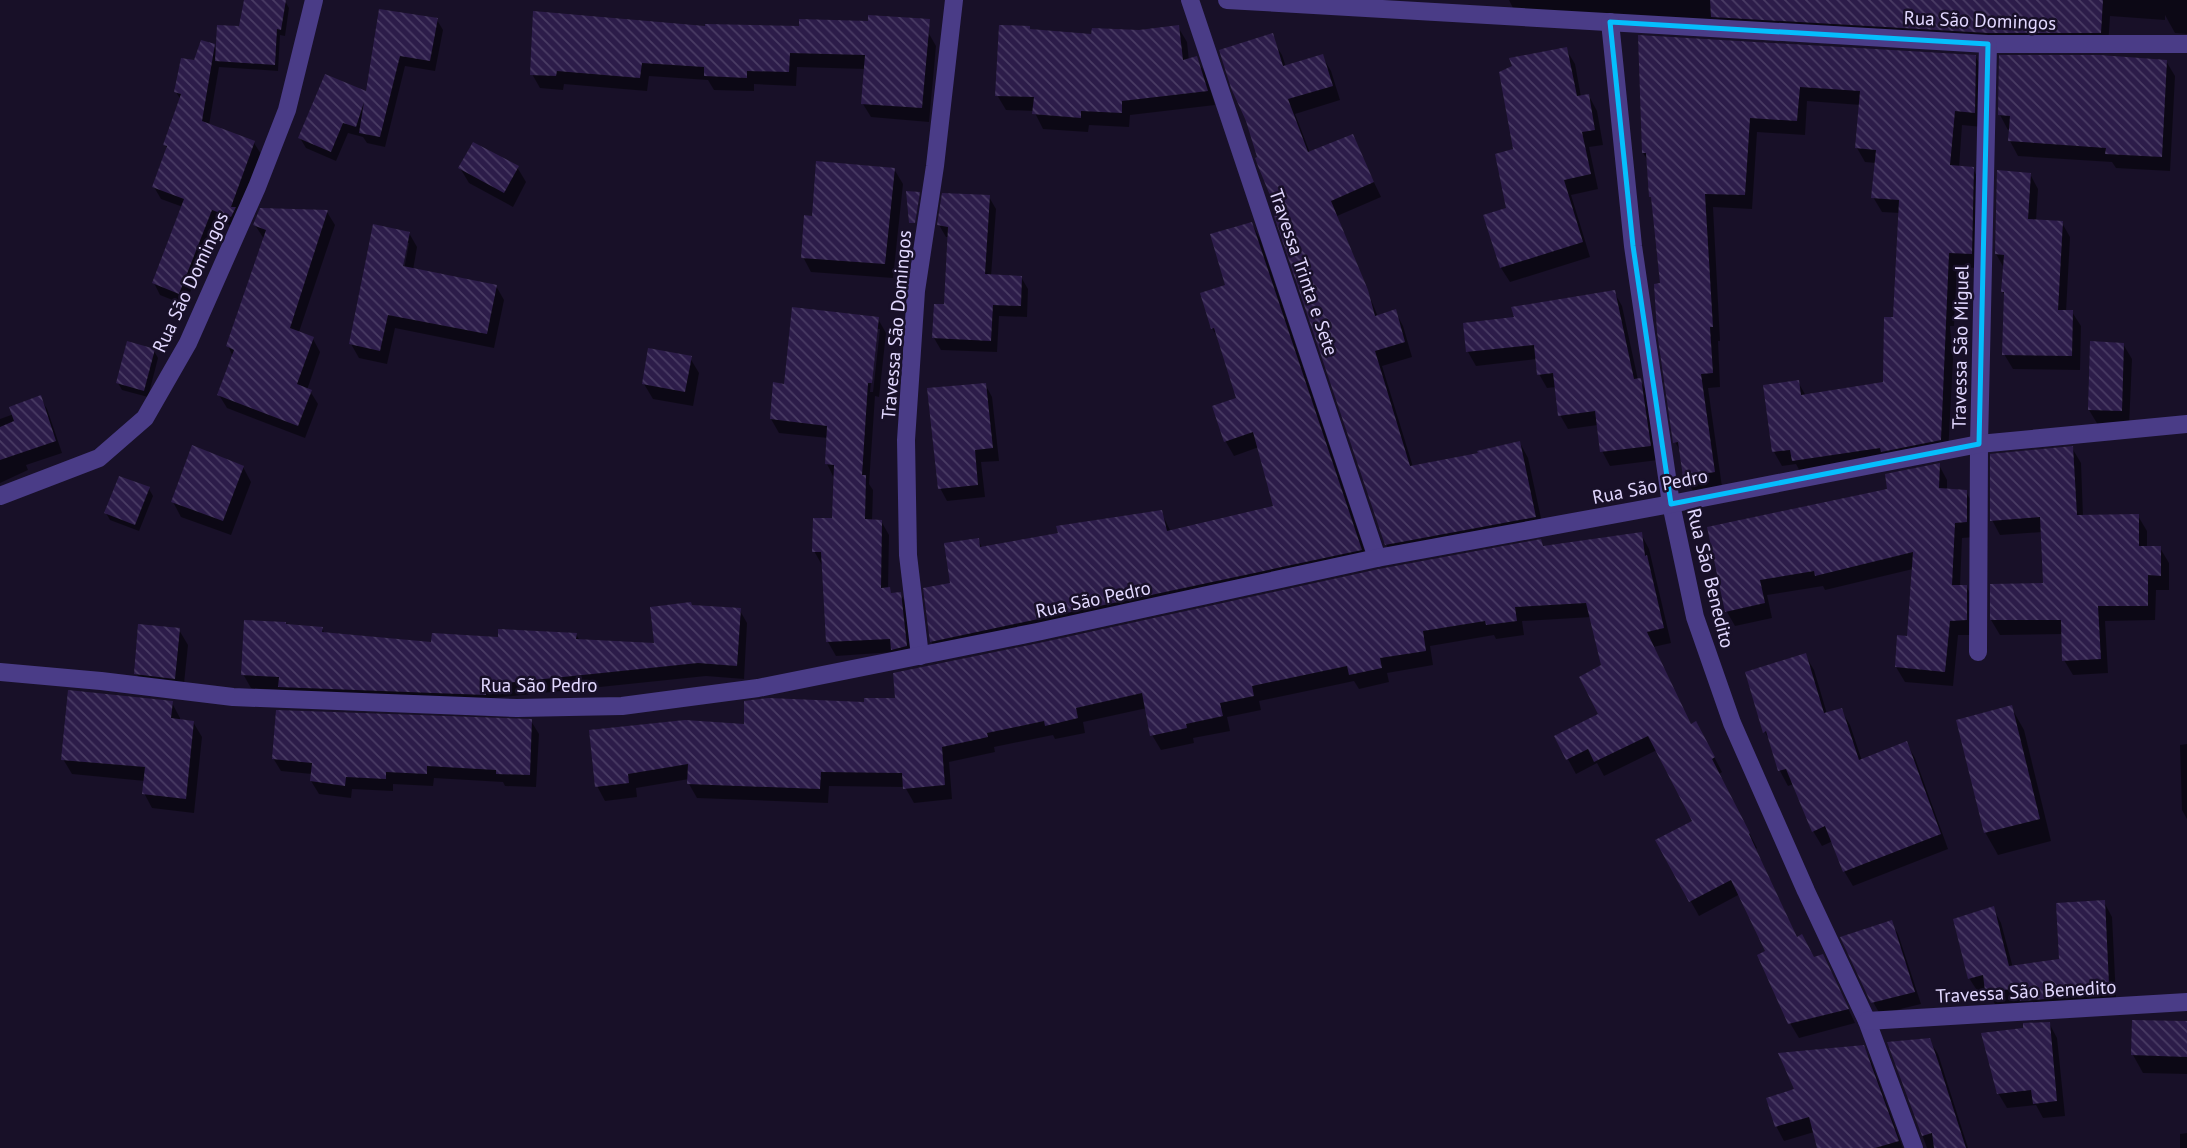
<svg xmlns="http://www.w3.org/2000/svg" width="2187" height="1148" viewBox="0 0 2187 1148" font-family="'PT Sans',sans-serif">
	<style>
		.shadow { fill: #0007; fill-rule: evenodd }
		.building { fill: url(#building-back-hatch) }
		.lines { fill: none; stroke-linecap: round; stroke-linejoin: round }
		.minor { stroke: #4a3c87; stroke-width: 18 }
		.marked { fill: none; stroke: #05befd; stroke-width: 5; stroke-linejoin: round }
		.labels { text-anchor: middle; dominant-baseline: central; stroke-width: 5; stroke-linejoin: round; paint-order: stroke }
		.street-label { font-size: 19px; fill: #e2d8ff; stroke: #181028 }
	</style>
	<defs>
		<pattern id="building-back-hatch" width="6" height="6" patternUnits="userSpaceOnUse" patternTransform="scale(1.75)"><rect width="6" height="6" fill="#2c1c49"/><path d="M-1 5l2 2M0 0l6 6M5-1l2 2" fill="none" stroke="#4a3c64"/></pattern>
	</defs>
	<rect width="100%" height="100%" fill="#181028"/>
	<g class="shadow">
		<path d="M246 0 285 1 289 8 285 36 280 35 278 71 219 67 209 125 254 143 261 154 238 228 219 221 185 305 160 295 154 283 183 207 161 199 154 187 168 150 165 145 181 100 176 92 195 62 214 46 217 51 241 28Z"/>
		<path d="M1509 0H2187V34L2175 33 2165 15V20L2110 16 2108 46 1516 14Z"/>
		<path d="M380 11 437 20 443 30 435 71 405 66 385 147 367 143 363 137 348 133 336 161 306 148 300 138 367 94Z"/>
		<path d="M1178 27 1187 42 1189 61 1196 58 1205 73 1215 105 1130 115 1129 127 1089 125 1088 132 1043 129 1034 111 1006 110 997 95 1030 31 1093 36Z"/>
		<path d="M707 28 928 32 936 46 929 122 871 117 863 104 866 69 797 67 796 86 754 84V91L714 90 708 80 649 76 647 91 564 84 563 90 540 88 532 74Z"/>
		<path d="M1640 37 1975 56 1984 71 1982 127 1962 125 1959 168 1973 169 1981 184 1979 268 1957 267 1954 326H1950L1953 359 1948 454 1802 475 1796 464 1782 466 1774 452 1798 382 1806 396 1884 384 1894 319 1900 213 1882 212 1873 197 1876 163 1865 162 1857 148 1861 105 1807 101 1805 135 1757 132 1752 209 1713 207 1720 341H1718L1720 387 1708 388 1722 487 1693 491 1685 477 1681 452 1675 442 1653 201 1651 197 1648 161 1643 153Z"/>
		<path d="M1273 41 1282 55 1286 67 1322 56 1331 71 1340 100 1295 114 1310 153 1352 136 1381 197 1337 216 1378 317 1395 311 1403 326 1412 357 1382 366 1413 467 1480 455 1520 443 1528 458 1544 532 1395 559 1386 544 1281 216Z"/>
		<path d="M1566 49 1575 64 1581 97 1589 96 1597 111 1603 145 1589 147 1598 189 1571 195 1590 257 1510 282 1501 268 1515 151Z"/>
		<path d="M2166 61 2175 76 2170 171 2116 168 2112 162 2018 156 2010 141 2011 130H2008L2000 115Z"/>
		<path d="M517 167 526 182 513 207 469 183 460 168Z"/>
		<path d="M894 169 903 184 893 278 811 272 803 257Z"/>
		<path d="M2030 174 2038 189 2036 221 2062 223 2070 237 2066 312H2072L2081 326 2080 370 2013 369 2004 354 2006 298 2003 292 2004 268 1996 254Z"/>
		<path d="M989 197 996 209 991 276 1021 277 1028 289 1027 317 999 316 997 352 941 350 934 338 946 306 949 237H946L939 225Z"/>
		<path d="M261 210 327 212 335 225 299 332 313 339 320 352 307 390 310 391 318 404 305 438 227 408 219 395 233 357 228 346 264 239 255 225Z"/>
		<path d="M1252 224 1260 239 1369 564 940 656 931 641 952 584 978 540 983 549 1161 512 1171 532 1275 508 1259 447 1234 456 1226 442 1214 407 1238 399 1220 341 1212 328Z"/>
		<path d="M409 233 417 247 413 270 496 286 504 300 494 348 395 328 387 364 359 358 351 344ZM406 243H409L403 275 400 274Z"/>
		<path d="M1614 292 1622 306 1638 380H1640L1648 394 1658 460 1610 466 1602 451 1598 425 1568 429 1560 415 1556 387 1547 388 1539 374 1537 359 1476 366 1468 352 1465 325 1517 319Z"/>
		<path d="M878 319 886 333 879 397 875 396 869 484 873 490 872 521H881L889 535 888 589 893 595 900 593 908 607 914 660 894 652 836 656 828 642 822 565 814 551 834 520V478L827 464 828 438 779 433 771 419 785 386ZM876 329H880L873 392H870Z"/>
		<path d="M2123 344 2132 359 2129 426 2098 425 2089 410Z"/>
		<path d="M154 351 158 358 148 397 122 390 118 383Z"/>
		<path d="M690 358 699 373 693 406 653 399 644 384Z"/>
		<path d="M985 384 992 397 999 461 981 462 985 497 947 501 940 488Z"/>
		<path d="M40 398 47 409 62 453 26 465 28 470 0 483V419L14 414Z"/>
		<path d="M2072 448 2081 463 2083 517 2138 516 2147 531V548H2160L2169 563V590H2156L2155 620 2105 621 2108 673 2073 675 2064 660 2063 634 2000 635 1991 620 2045 585 2042 532 2000 535 1992 520Z"/>
		<path d="M1939 465 1947 480V491L1966 492 1975 507V537L1962 538 1960 587 1966 586 1975 601 1974 635H1958L1953 686 1905 682 1896 667 1908 638 1913 569 1825 590 1823 586 1767 595 1772 618 1735 626 1727 612 1709 529 1890 491Z"/>
		<path d="M243 467 251 482 231 535 181 517 173 502Z"/>
		<path d="M149 489 153 496 139 531 110 520 106 513Z"/>
		<path d="M1641 534 1649 549 1671 643 1653 647 1691 726 1704 738 1722 772 1719 774 1757 848 1756 849 1797 938 1814 959 1830 970 1855 1023 1799 1038 1790 1023 1767 952 1740 894 1699 916 1657 841 1694 821 1657 750 1604 776 1597 763 1576 774 1556 737 1601 715 1603 666 1592 617 1522 621 1524 635 1496 639 1494 635 1430 646 1433 665 1387 673 1389 682 1359 689 1354 681 1259 701 1261 710 1227 717 1230 731 1193 738 1194 743 1161 750 1152 735 1147 708 1083 722 1085 733 1055 739 1053 735 994 747 995 752 949 762 952 799 914 803 905 787 829 786 828 803 697 798 689 784V779L636 788 637 797 605 801 597 786 745 726 897 700 1544 548Z"/>
		<path d="M692 607 739 609 747 623 744 679 706 676 493 698V709L287 701 281 690 251 688 243 674 322 628 325 634 433 644 576 634 580 641 656 645Z"/>
		<path d="M179 630 188 645 183 693 145 688 136 673Z"/>
		<path d="M1805 655 1814 670 1827 714 1841 710 1850 725 1862 761 1906 743 1915 758 1948 849 1853 886 1844 871 1833 841 1822 846 1813 831 1794 784 1788 786 1780 771 1771 744 1765 732Z"/>
		<path d="M172 703 180 718V721L193 722 202 737 194 813 152 808 144 793 145 781 72 774 63 759Z"/>
		<path d="M2011 707 2024 730 2051 841 1998 855 1985 832Z"/>
		<path d="M531 721 539 734 536 787 505 786 503 782 434 778 433 786 393 784V791L352 789 351 798 319 794 311 781 312 774 281 771 273 758Z"/>
		<path d="M2187 744V819L2182 810 2180 745Z"/>
		<path d="M2104 902 2112 917 2116 998 1995 1004 1986 990 1978 992 1969 978 1993 908 2001 923 2013 968 2061 961Z"/>
		<path d="M1891 922 1898 934 1921 1004 1880 1014 1873 1002Z"/>
		<path d="M2049 1023 2057 1038 2065 1116 2043 1118 2036 1105 2007 1108 1998 1093 2025 1029Z"/>
		<path d="M2187 1023V1074L2143 1073 2133 1055Z"/>
		<path d="M1929 1040 1938 1054 1968 1148H1927L1889 1044Z"/>
		<path d="M1863 1046 1871 1061 1903 1148H1818L1814 1132 1784 1141 1776 1126 1796 1090Z"/>
		<path d="M2187 1133V1148H2180V1134Z"/>
	</g>
	<g class="building">
		<path d="M244 0H286L281 30 277 29 275 65 215 61 217 25 239 26Z"/>
		<path d="M1710 0H2103L2101 33H1988L1711 17Z"/>
		<path d="M379 9 438 18 430 61 400 56 380 137 359 133 364 102 356 127 343 123 331 152 298 138 325 74 366 91Z"/>
		<path d="M533 11 705 26V24L799 26V19L868 21V15L930 19 922 108 861 104 865 55 790 53 789 72 747 71V78L704 76V67L642 63 640 78 557 71 556 76 530 75Z"/>
		<path d="M999 25 1030 26V29L1091 34 1092 28 1139 30 1179 25 1183 60 1197 56 1208 91 1122 101V113L1081 111V118L1032 114 1034 97 995 96Z"/>
		<path d="M1273 33 1283 66 1323 54 1333 86 1288 99 1308 152 1353 134 1374 182 1331 201 1368 290 1375 316 1396 309 1405 342 1375 351 1410 466 1478 453 1477 451 1520 441 1536 517 1385 545 1274 216 1278 215 1258 166 1255 158 1257 157 1246 121 1231 88 1219 50Z"/>
		<path d="M1638 35 1976 55 1975 113 1955 111 1950 165 1974 167 1972 254 1949 253 1941 440 1881 452 1880 448 1792 461 1790 450 1772 452 1763 385 1799 380 1801 395 1883 382 1884 317H1893L1899 200 1871 198 1876 150 1855 148 1860 91 1800 87 1797 121 1750 118 1745 195 1705 194 1713 327H1710L1713 373 1701 374 1715 472 1683 477 1678 442 1673 443 1657 332 1654 284 1660 283 1651 197H1649L1646 153H1642Z"/>
		<path d="M201 40 215 44 202 121 255 141 231 207H236L231 217 212 210 179 294 152 283 184 199 152 187 167 146 163 145 181 94 174 92 181 58 194 60Z"/>
		<path d="M1567 47 1577 96 1589 94 1595 130 1582 132 1591 174 1564 180 1583 242 1500 268 1483 215 1506 208 1495 154 1513 149 1499 72 1512 66 1509 58Z"/>
		<path d="M1999 55H2100L2167 60 2162 157 2105 154 2106 148 2008 141 2010 116 1998 115Z"/>
		<path d="M473 142 519 166 504 193 458 168Z"/>
		<path d="M816 161 895 168 885 264 801 258 804 215 812 216Z"/>
		<path d="M1997 170 2031 173 2028 219 2063 221 2058 310H2073L2072 356 2002 355 2004 292H2001L2004 255 1995 254Z"/>
		<path d="M906 191 920 192 915 223H909Z"/>
		<path d="M942 193 990 195 985 274 1022 276 1021 306 993 305 991 341 932 338 934 304H944L948 227 937 225Z"/>
		<path d="M260 208 328 210 290 328 314 337 297 384 312 390 298 426 217 395 234 350 226 346 266 230 253 225Z"/>
		<path d="M1252 222 1362 550 930 642 923 588 950 583 944 543 979 538 980 547 1058 533 1056 526 1162 510 1167 531 1273 506 1253 432 1224 442 1212 406 1236 398 1214 328 1211 329 1200 293 1225 285 1210 234Z"/>
		<path d="M373 224 410 232 403 266 497 285 487 334 388 315 380 351 349 344Z"/>
		<path d="M1615 290 1634 379 1641 378 1651 446 1600 452 1595 411 1558 416 1553 373 1537 375 1534 345 1466 352 1463 323 1514 317 1511 307Z"/>
		<path d="M792 307 879 317 872 383H868L862 475H866L865 519 882 520 881 588 890 587 891 593 901 592 907 646 891 650 890 639 826 642 821 552H812L813 518H832L834 465 825 464 827 426 770 419 773 382 784 384Z"/>
		<path d="M127 341 155 349 144 391 116 383Z"/>
		<path d="M2090 341 2124 343 2122 411 2088 410Z"/>
		<path d="M648 348 692 356 685 392 642 384Z"/>
		<path d="M986 383 993 448 975 450 978 485 938 489 927 388Z"/>
		<path d="M41 395 56 441 0 460V427L14 421 9 407Z"/>
		<path d="M192 445 244 466 223 521 171 502Z"/>
		<path d="M2073 446 2077 515 2139 514V546H2161V576L2148 575V606H2098L2101 659 2062 661 2061 620H1990V584L2043 583 2040 517 1990 521V454Z"/>
		<path d="M1940 463 1939 488 1967 490V522L1955 523 1952 585H1967V620L1950 621 1945 672 1895 667 1897 635 1907 636 1913 552 1815 576 1814 571 1760 580 1765 603 1725 612 1707 527 1887 489 1885 474Z"/>
		<path d="M119 476 150 487 135 525 104 513Z"/>
		<path d="M1642 532 1645 556 1647 555 1664 628 1647 632 1691 724 1696 721 1715 757 1712 759 1750 833 1749 834 1797 937 1802 934 1814 957 1823 954 1849 1009 1788 1024 1757 955 1765 951 1731 880 1689 902 1655 840 1692 821 1648 736 1594 762 1588 749 1566 760 1554 736 1598 714 1579 677 1601 665 1586 603 1515 607 1517 621 1486 625 1485 621 1423 631 1426 651 1380 658 1382 668 1349 675 1347 666 1252 686 1254 696 1220 703 1223 716 1186 724 1187 728 1150 736 1142 693 1076 708 1078 718 1045 726 1044 721 987 733 988 737 942 747 945 785 903 789 902 773 821 772 820 789 687 784 688 764 628 774 629 783 595 787 589 730 685 720 744 724V701L768 698 864 702V698H895L893 673 1039 643 1379 569 1541 539 1543 546Z"/>
		<path d="M691 602 692 605 741 608 737 666 698 663 486 685V695L278 687 279 677 241 675 244 620 286 622V624L323 627 322 632 431 642 432 633 498 637V629L577 633 576 639 654 643 650 607Z"/>
		<path d="M138 624 180 628 175 679 134 674Z"/>
		<path d="M1806 653 1824 713 1842 708 1859 760 1907 741 1941 834 1843 872 1825 826 1812 832 1786 769 1778 771 1766 731 1763 733 1745 672Z"/>
		<path d="M68 690 173 701 171 718 194 721 186 799 142 794 145 767 61 760Z"/>
		<path d="M2012 705 2040 819 1984 833 1956 720Z"/>
		<path d="M276 710 532 719 530 775 496 774V770L427 766V774L386 772V779L346 777 345 786 310 781 312 763 272 759Z"/>
		<path d="M2105 900 2109 984 2046 988 2047 999 2020 1001 2018 989 1985 991 1983 975 1968 979 1953 919 1994 906 2009 966 2059 959 2056 903Z"/>
		<path d="M1892 920 1915 992 1871 1003 1840 937Z"/>
		<path d="M2132 1020 2187 1021V1057L2131 1055Z"/>
		<path d="M2050 1022 2057 1101 2033 1104 2031 1090 1997 1094 1981 1033 2023 1028V1023Z"/>
		<path d="M1930 1038 1938 1061 1966 1148H1934L1932 1133 1922 1136 1887 1042Z"/>
		<path d="M1864 1045 1899 1141 1875 1148H1817L1809 1117 1775 1127 1766 1098 1794 1089 1778 1053Z"/>
	</g>
	<g class="lines">
		<g class="minor">
			<path d="M1190 0 1377 558"/>
			<path d="M1227 0 1988 44H2187"/>
			<path d="M1610 22 1633 246 1671 504 1695 617 1732 723 1806 891 1867 1021 1914 1148"/>
			<path d="M0 496 99 458 145 418 188 343 257 187 287 110 314 0"/>
			<path d="M1978 652 1979 444 1988 44"/>
			<path d="M920 656 908 555 906 440 916 291 935 166 954 0"/>
			<path d="M0 672 101 681 233 697 517 708 622 706 758 688 1037 632 1377 558 1671 504 1979 444 2187 424"/>
			<path d="M1867 1021 2187 1002"/>
		</g>
	</g>
	<path class="marked" d="M1610 22 1988 44 1979 444 1671 504 1633 246Z"/>
	<g class="labels">
		<g class="street-label">
			<text transform="translate(1980 20) rotate(2)">Rua São Domingos</text>
			<text transform="translate(1304 272) rotate(71)">Travessa Trinta e Sete</text>
			<text transform="translate(190 282) rotate(-65)">Rua São Domingos</text>
			<text transform="translate(896 325) rotate(-85)">Travessa São Domingos</text>
			<text transform="translate(1960 347) rotate(-89)">Travessa São Miguel</text>
			<text transform="translate(1650 486) rotate(-11)">Rua São Pedro</text>
			<text transform="translate(1711 578) rotate(76)">Rua São Benedito</text>
			<text transform="translate(1093 599) rotate(-12)">Rua São Pedro</text>
			<text x="539" y="685">Rua São Pedro</text>
			<text transform="translate(2026 991) rotate(-3)">Travessa São Benedito</text>
		</g>
	</g>
</svg>
